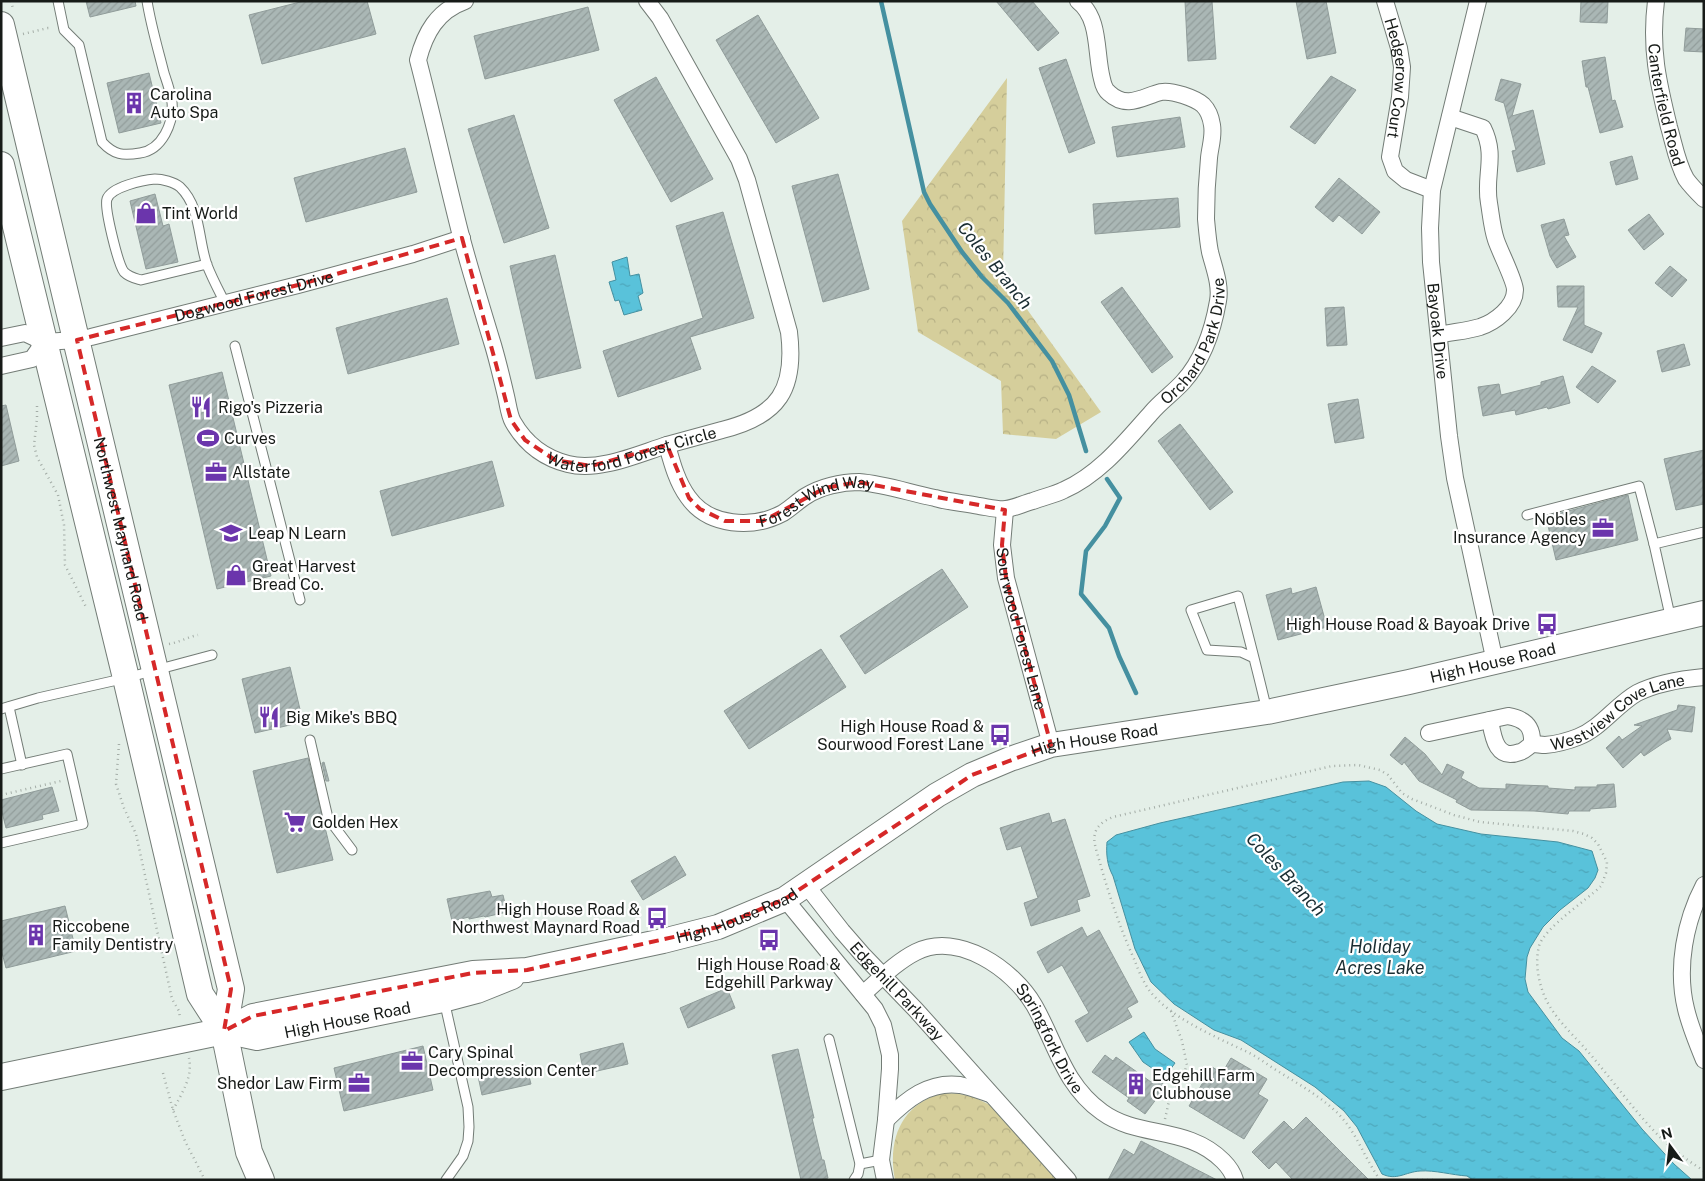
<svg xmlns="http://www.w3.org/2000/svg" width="1705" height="1181" viewBox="0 0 1705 1181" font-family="'Public Sans',sans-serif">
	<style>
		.park { fill: url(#park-crowns) }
		.water { fill: url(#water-ripples); stroke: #4590a0 }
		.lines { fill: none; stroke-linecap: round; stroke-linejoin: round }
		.stream { stroke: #4590a0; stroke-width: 4.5 }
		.building { fill: url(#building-hatch); stroke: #909c9a }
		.lane-casing { stroke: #737c76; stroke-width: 11 }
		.street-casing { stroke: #737c76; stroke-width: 18 }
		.secondary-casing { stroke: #737c76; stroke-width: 26 }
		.primary-casing { stroke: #737c76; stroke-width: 28 }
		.path { stroke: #a4ada7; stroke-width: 2.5; stroke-dasharray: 1 4; stroke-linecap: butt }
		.lane { stroke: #fff; stroke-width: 9 }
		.street { stroke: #fff; stroke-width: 16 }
		.secondary { stroke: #fff; stroke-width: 24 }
		.primary { stroke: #fff; stroke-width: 26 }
		.marked { fill: none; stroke: #d62828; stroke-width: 4; stroke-dasharray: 10 6; stroke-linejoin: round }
		.labels { text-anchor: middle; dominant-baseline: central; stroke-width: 4.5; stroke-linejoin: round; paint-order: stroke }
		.street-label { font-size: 16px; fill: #171b18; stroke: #fff }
		.poi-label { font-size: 16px; fill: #171b18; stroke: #fff; text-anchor: start }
		.water-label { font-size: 18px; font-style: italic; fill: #1a2d32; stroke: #fff }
	</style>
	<defs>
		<pattern id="park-crowns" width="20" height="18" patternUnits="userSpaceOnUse" patternTransform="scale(1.25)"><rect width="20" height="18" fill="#d5ce9b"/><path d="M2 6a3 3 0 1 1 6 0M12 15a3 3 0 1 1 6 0" fill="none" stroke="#b6b085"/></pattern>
		<pattern id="water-ripples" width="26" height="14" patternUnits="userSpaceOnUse" patternTransform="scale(1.25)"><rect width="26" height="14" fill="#59c2da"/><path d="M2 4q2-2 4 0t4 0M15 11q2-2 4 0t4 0" fill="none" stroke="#4da6ba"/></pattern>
		<pattern id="building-hatch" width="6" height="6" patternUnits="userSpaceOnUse" patternTransform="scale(1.25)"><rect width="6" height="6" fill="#aab7b5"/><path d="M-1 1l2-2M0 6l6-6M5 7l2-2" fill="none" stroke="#929d9b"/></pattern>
	</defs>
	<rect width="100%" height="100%" fill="#e4efe8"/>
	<g class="park">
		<path d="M1007 78 1003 276 1101 412 1056 439 1003 434 1001 381 918 332 902 221Z"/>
		<path d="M943 1093C963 1093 973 1096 990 1105L1059 1180H895C887 1140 901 1104 943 1093Z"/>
	</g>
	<g class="water">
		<path d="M627 257 630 276 639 274 643 293 638 296 642 310 624 315 619 300 615 301 609 282 616 280 612 262Z"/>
		<path d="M1369 781 1386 787 1416 811 1437 824 1481 834 1558 842 1592 851 1598 870 1595 878 1588 888 1560 910 1543 927 1530 948 1527 957 1525 979 1528 992 1562 1038 1579 1051 1642 1129 1674 1164 1692 1180H1473L1467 1176C1452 1175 1435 1170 1420 1171 1405 1172 1397 1181 1382 1174L1357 1127 1344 1111 1315 1087 1241 1040 1214 1030 1174 1004 1151 982 1135 949 1113 876C1107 865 1106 854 1107 842L1116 835 1160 823 1343 782Z"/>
		<path d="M1144 1032 1155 1049 1175 1063 1165 1077 1143 1062 1129 1042Z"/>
	</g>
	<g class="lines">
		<g class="stream">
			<path d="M881 1 924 192 930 204 962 252 982 277 1008 303 1052 361 1069 395 1086 451"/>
			<path d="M1107 479 1120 498 1105 526 1086 551 1081 594 1109 628 1119 656 1136 693"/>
		</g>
	</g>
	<g class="building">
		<path d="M86 1H135L136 6 90 17Z"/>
		<path d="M304 1H367L376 34 262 64 249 15Z"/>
		<path d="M996 1H1032L1059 33 1038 51Z"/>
		<path d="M1185 1H1212L1216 59 1188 61Z"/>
		<path d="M1296 1H1326L1336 53 1307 59Z"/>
		<path d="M1581 1H1608L1607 23 1580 22Z"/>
		<path d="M588 7 599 50 485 79 474 36Z"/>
		<path d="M758 15 819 118 776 143 716 40Z"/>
		<path d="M1686 28 1704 29V52L1684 51Z"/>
		<path d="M1605 57 1612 101 1615 100 1623 127 1600 133 1588 87H1586L1582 61Z"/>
		<path d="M1066 59 1095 143 1069 153 1039 68Z"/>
		<path d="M149 73 161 123 119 133 107 83Z"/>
		<path d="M1331 76 1356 90 1315 144 1290 127Z"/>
		<path d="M656 77 713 179 671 202 614 100Z"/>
		<path d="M1501 79 1521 84 1512 116 1533 110 1545 164 1517 172 1512 151 1516 150 1504 103 1495 100Z"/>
		<path d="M514 115 549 228 504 243 468 129Z"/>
		<path d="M1180 117 1185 147 1117 157 1112 127Z"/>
		<path d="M405 148 417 192 306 222 294 178Z"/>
		<path d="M1632 156 1638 179 1616 185 1610 162Z"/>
		<path d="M838 174 869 289 823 302 792 186Z"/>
		<path d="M1339 178 1380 212 1362 234 1339 215 1333 222 1315 207Z"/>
		<path d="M155 194 163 226 169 224 178 262 146 269 130 201Z"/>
		<path d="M1178 198 1180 227 1095 234 1093 204Z"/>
		<path d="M723 212 754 318 690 337 701 369 618 397 603 351 703 318 676 226Z"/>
		<path d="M1649 214 1664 234 1644 250 1628 230Z"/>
		<path d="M1564 219 1569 235 1564 236 1576 257 1557 268 1550 256 1541 225Z"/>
		<path d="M555 255 581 368 536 379 510 266Z"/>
		<path d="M1670 266 1687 280 1672 297 1655 283Z"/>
		<path d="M1557 286H1584V325L1602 333 1592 353 1563 340 1578 307H1558Z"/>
		<path d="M1122 287 1173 357 1152 373 1101 302Z"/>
		<path d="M447 298 459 344 348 374 336 328Z"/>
		<path d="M1344 307 1347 345 1327 346 1325 308Z"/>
		<path d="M1684 344 1690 365 1662 372 1657 351Z"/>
		<path d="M1592 366 1616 381 1598 403 1576 387Z"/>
		<path d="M222 372 271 576 217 589 169 385Z"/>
		<path d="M1563 376 1570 403 1548 409 1547 407 1516 415 1515 410 1483 416 1478 387 1499 384 1501 395 1541 385V382Z"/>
		<path d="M1358 399 1364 438 1335 443 1328 404Z"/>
		<path d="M6 405 19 461 1 466V406Z"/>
		<path d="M1180 424 1233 492 1210 510 1158 441Z"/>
		<path d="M1704 450V504L1676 510 1664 459Z"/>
		<path d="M492 461 504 506 392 536 380 491Z"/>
		<path d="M1628 495 1638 540 1556 560 1546 517Z"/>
		<path d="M942 569 968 607 865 674 840 636Z"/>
		<path d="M1316 587 1327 627 1278 640 1266 595 1291 588 1292 594Z"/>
		<path d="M821 649 846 687 749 749 724 711Z"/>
		<path d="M290 667 303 722 255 733 242 679Z"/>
		<path d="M1678 705 1695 707 1692 732 1667 729 1671 739 1665 742 1644 756 1641 752 1623 768 1606 748 1619 736 1622 740 1642 726 1634 725 1677 710Z"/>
		<path d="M1405 737 1425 754 1442 775 1447 764 1464 772 1461 778 1479 788 1506 789V784L1520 785 1548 786V788L1575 790V787H1597V785L1614 784 1616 807 1590 809V811H1569L1568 814 1534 811 1471 810 1456 802 1457 800 1419 781 1404 762 1402 765 1390 755Z"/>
		<path d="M308 758 333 860 277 873 253 771Z"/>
		<path d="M324 762 329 781H326L322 763Z"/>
		<path d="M52 787 59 811 42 815 43 819 6 828 1 808V800Z"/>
		<path d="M1049 813 1052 823 1065 819 1090 896 1077 900 1080 911 1031 926 1024 903 1038 898 1021 846 1007 850 1000 828Z"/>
		<path d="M675 856 686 875 643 900 631 881Z"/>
		<path d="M490 891 492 897 503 895 507 912 485 917 484 916 469 919V917L452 921 447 899Z"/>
		<path d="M65 906 76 951 6 968 1 949V921Z"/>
		<path d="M1082 927 1087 937 1099 930 1138 1002 1127 1008 1132 1017 1087 1042 1075 1021 1089 1013 1062 965 1048 973 1037 952Z"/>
		<path d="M727 988 735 1008 688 1028 680 1008Z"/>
		<path d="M623 1043 628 1064 584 1074 580 1054Z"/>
		<path d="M423 1046 433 1090 344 1111 334 1068Z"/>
		<path d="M798 1049 814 1118H812L822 1160H824L828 1178 820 1180H801L772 1055Z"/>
		<path d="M1105 1055 1113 1061 1116 1057 1151 1082 1154 1078 1166 1086 1145 1114 1127 1101 1129 1098 1092 1072Z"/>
		<path d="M1231 1058 1267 1079 1258 1094 1268 1100 1244 1139 1189 1106 1212 1067 1222 1073Z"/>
		<path d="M526 1065 531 1084 482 1095 478 1076Z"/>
		<path d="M1306 1117 1369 1180H1293L1276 1162 1269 1169 1252 1152 1284 1121 1293 1130Z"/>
		<path d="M1141 1141 1217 1180H1108L1124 1149 1134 1155Z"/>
	</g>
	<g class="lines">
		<g class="lane-casing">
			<g id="lane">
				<path d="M58 1 64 30 79 45 102 142C114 155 123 156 140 153 162 150 174 123 172 102 171 93 167 82 164 73 158 49 151 26 147 1"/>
				<path d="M207 264 141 280C134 278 129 277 124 272 118 264 104 208 107 199 111 187 143 180 155 179 162 179 174 182 180 187 201 207 198 240 207 265 212 278 219 291 225 303"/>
				<path d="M235 346 300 600"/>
				<path d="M1527 515 1639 486 1654 544"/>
				<path d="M1671 620 1654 544 1704 532"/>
				<path d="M1254 658 1241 652 1207 650 1191 610 1238 596C1248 634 1258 673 1267 711"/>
				<path d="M9 707 22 765"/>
				<path d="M1 709 38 698 126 678 212 655"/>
				<path d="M310 740 328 818 352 850"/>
				<path d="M1 769 67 754 83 824 1 843"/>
				<path d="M444 1000 468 1107 469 1127 468 1141 463 1156 446 1180"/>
				<path d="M829 1039 860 1164 858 1174 854 1180"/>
				<path d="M860 1164 881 1160"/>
			</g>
		</g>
		<g class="street-casing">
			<g id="street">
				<path id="s1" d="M465 1C437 11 425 33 418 60 433 118 446 177 461 236 471 273 482 309 493 345 498 362 502 379 506 396 508 404 509 415 513 422 525 443 544 458 568 464 599 472 638 454 667 445 685 440 704 435 722 430 779 416 796 389 789 332L747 180 739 159 660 18 647 1"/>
				<path id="s2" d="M1385 1 1399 48 1402 67 1400 97 1390 157 1395 171 1406 180 1432 190"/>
				<path id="s3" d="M1478 1 1432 190 1430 228 1431 262 1449 436 1455 478 1495 662"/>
				<path id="s4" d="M1656 1C1650 49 1658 82 1669 127 1674 144 1677 163 1686 179 1691 186 1698 193 1704 199"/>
				<path d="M1439 335C1452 332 1467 331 1480 327 1495 322 1515 307 1515 290 1515 281 1500 252 1496 240 1492 228 1491 215 1489 203 1484 176 1497 156 1483 128L1450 117"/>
				<path id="s5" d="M1 338 25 333 44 342 77 340 91 337 298 285 413 254 462 238"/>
				<path d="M1 366 32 359 44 342"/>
				<path id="s6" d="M667 445C672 463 677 482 688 497 709 527 753 529 783 513 791 508 798 501 806 496 820 487 841 482 859 482 885 484 910 493 935 498 949 502 964 503 979 506 987 507 998 510 1006 509 1015 508 1024 503 1033 501 1043 497 1054 495 1064 490 1100 474 1126 441 1151 413 1160 402 1173 393 1183 382 1203 360 1213 330 1218 301 1221 285 1214 268 1210 252 1208 242 1207 230 1206 219 1206 199 1207 178 1209 158 1210 147 1214 136 1212 125 1211 118 1208 110 1203 105 1195 98 1172 90 1161 92 1144 96 1127 110 1109 93 1105 90 1103 84 1102 79 1095 53 1101 19 1078 1"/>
				<path id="s7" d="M1005 510 1002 545 1006 578 1051 745"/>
				<path id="s8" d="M1490 720C1493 737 1496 761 1520 752 1525 751 1529 745 1533 744 1537 744 1541 745 1545 745 1556 744 1568 741 1578 737 1601 728 1616 705 1637 693 1657 683 1682 679 1704 677"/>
				<path d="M1429 733 1508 716C1526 719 1533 727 1532 744"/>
				<path id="s9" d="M806 885 842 931 862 954 916 1010 1068 1180"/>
				<path d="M1704 885C1685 921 1676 968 1686 1009 1690 1026 1697 1043 1704 1060"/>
				<path d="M785 899 875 1009 883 1025 890 1055V1069L886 1120 881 1160 885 1180"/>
				<path id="s10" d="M863 994C879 980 896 962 916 952 958 931 1013 969 1034 1005 1056 1043 1063 1084 1102 1112 1139 1139 1187 1125 1223 1161 1228 1166 1233 1173 1235 1180"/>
				<path d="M886 1120C907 1099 929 1081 960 1085 970 1087 981 1091 990 1094"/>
			</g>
		</g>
		<g class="secondary-casing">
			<g id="secondary">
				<path id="s11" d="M224 1031 253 1016 473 973 527 970 663 941 718 927 785 899 937 795 972 775 1010 759 1051 745 1267 712 1409 682 1704 613"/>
				<path id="s12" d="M224 1031 257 1038 443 1000 477 991 512 977"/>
			</g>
		</g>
		<g class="primary-casing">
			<g id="primary">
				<path id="s13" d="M1 25 231 989 224 1031"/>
				<path d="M1 165 126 678 200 994 224 1031 249 1152 261 1180"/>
				<path d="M1 1077 224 1031"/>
			</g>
		</g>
		<g class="path">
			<path d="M11 1 13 9"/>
			<path d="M23 34 48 28H52"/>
			<path d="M37 406V419L34 445 37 457 58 495 64 525 65 565 87 609"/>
			<path d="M169 644C180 642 188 637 198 635"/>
			<path d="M119 744 116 784 124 808 136 834 172 999 179 1011 180 1018"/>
			<path d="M1 795 61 781"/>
			<path d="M163 1073 173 1110 185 1141 205 1180"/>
			<path d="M173 1110C182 1093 193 1077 189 1058"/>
			<path d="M1165 1119 1171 1092 1181 1081 1187 1065 1182 1041 1171 1011"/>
			<path d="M1380 1180C1363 1156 1355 1127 1332 1108 1315 1093 1295 1082 1276 1070 1265 1063 1255 1055 1243 1050 1214 1036 1169 1017 1149 990 1142 980 1138 969 1134 959 1121 930 1111 901 1102 870 1096 846 1084 829 1113 817L1332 766 1358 765 1380 770 1388 775 1402 793 1412 799 1454 815 1480 822 1573 831 1584 834 1592 838 1598 844 1607 862 1606 873 1601 886C1587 900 1544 928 1539 946 1535 962 1538 980 1544 995 1554 1019 1574 1035 1590 1054 1615 1083 1637 1115 1664 1141 1676 1152 1690 1162 1704 1171"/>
			<path d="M1417 1180H1435"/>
		</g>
		<use href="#lane" class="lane"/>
		<use href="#street" class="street"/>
		<use href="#secondary" class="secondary"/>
		<use href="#primary" class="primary"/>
	</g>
	<path class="marked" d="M462 238 511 420 525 440 555 460 591 466 667 445 689 498 700 509 725 521H763L825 488 858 482 1005 510 1002 545 1006 578 1051 745 972 775 785 899 718 927 527 970 473 973 253 1016 224 1031 231 989 77 340 298 285Z"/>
	<defs>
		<g id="building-bare" transform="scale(1.725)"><path d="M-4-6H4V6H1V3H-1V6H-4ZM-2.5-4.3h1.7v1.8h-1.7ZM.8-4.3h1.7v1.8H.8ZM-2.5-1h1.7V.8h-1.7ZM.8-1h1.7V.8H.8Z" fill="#6b35ac" stroke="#fff" stroke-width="2.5" paint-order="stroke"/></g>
		<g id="shop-bare" transform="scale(1.725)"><path d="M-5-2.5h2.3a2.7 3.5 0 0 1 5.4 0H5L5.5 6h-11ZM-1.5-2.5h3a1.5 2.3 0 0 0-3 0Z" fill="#6b35ac" stroke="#fff" stroke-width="2.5" paint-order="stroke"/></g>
		<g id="restaurant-bare" transform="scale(1.725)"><path d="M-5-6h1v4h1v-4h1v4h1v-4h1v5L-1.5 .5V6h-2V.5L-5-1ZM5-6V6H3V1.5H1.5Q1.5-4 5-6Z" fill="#6b35ac" stroke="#fff" stroke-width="2.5" paint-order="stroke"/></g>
		<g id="stadium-bare" transform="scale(1.725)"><path d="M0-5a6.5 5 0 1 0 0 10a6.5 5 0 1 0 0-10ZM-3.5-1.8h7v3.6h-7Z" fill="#6b35ac" stroke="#fff" stroke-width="2.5" paint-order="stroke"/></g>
		<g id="office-bare" transform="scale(1.725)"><path d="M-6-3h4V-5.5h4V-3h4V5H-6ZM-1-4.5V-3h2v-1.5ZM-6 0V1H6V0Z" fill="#6b35ac" stroke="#fff" stroke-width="2.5" paint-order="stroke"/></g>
		<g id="school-bare" transform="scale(1.725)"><path d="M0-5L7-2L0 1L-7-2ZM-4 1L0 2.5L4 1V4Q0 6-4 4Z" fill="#6b35ac" stroke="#fff" stroke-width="2.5" paint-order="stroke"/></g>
		<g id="bus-bare" transform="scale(1.725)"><path d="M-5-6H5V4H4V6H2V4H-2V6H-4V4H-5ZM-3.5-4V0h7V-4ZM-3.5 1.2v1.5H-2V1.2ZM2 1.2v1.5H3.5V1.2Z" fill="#6b35ac" stroke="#fff" stroke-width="2.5" paint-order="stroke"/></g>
		<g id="supermarket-bare" transform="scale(1.725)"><path d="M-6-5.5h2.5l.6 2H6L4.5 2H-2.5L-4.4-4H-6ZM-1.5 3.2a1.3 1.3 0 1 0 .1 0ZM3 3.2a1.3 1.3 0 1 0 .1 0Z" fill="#6b35ac" stroke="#fff" stroke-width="2.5" paint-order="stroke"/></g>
	</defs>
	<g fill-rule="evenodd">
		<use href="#building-bare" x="134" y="103"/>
		<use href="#shop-bare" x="146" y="213"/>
		<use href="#restaurant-bare" x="201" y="407"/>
		<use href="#stadium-bare" x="208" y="438"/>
		<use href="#office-bare" x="216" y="472"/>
		<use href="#office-bare" x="1603" y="528"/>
		<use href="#school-bare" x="231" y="533"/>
		<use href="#shop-bare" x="236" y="575"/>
		<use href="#bus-bare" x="1547" y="624"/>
		<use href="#restaurant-bare" x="269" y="717"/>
		<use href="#bus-bare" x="1000" y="735"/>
		<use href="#supermarket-bare" x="295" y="822"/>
		<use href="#bus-bare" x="657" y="918"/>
		<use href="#building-bare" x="36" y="935"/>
		<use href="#bus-bare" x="769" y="940"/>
		<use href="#office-bare" x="412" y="1061"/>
		<use href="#office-bare" x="359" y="1083"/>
		<use href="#building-bare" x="1136" y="1084"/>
	</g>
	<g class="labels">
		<g class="street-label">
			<text stroke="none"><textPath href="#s2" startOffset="79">Hedgerow Court</textPath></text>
			<text stroke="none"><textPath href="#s4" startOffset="105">Canterfield Road</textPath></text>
			<text stroke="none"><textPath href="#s5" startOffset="261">Dogwood Forest Drive</textPath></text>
			<text stroke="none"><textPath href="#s3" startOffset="336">Bayoak Drive</textPath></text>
			<text stroke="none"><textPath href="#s6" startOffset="660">Orchard Park Drive</textPath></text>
			<text stroke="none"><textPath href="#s1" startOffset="590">Waterford Forest Circle</textPath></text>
			<text stroke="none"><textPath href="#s6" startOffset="198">Forest Wind Way</textPath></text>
			<text stroke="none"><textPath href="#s13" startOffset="518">Northwest Maynard Road</textPath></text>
			<text stroke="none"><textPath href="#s7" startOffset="121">Sourwood Forest Lane</textPath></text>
			<text stroke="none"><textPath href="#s11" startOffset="1338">High House Road</textPath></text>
			<text stroke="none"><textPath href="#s8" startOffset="162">Westview Cove Lane</textPath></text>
			<text stroke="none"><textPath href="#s11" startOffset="932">High House Road</textPath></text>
			<text stroke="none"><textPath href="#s11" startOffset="528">High House Road</textPath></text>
			<text stroke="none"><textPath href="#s9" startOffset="140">Edgehill Parkway</textPath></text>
			<text stroke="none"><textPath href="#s12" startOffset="126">High House Road</textPath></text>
			<text stroke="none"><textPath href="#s10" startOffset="245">Springfork Drive</textPath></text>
		</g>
		<g class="poi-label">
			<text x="150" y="94">Carolina<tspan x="150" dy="18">Auto Spa</tspan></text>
			<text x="162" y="213">Tint World</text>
			<text x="218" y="407">Rigo's Pizzeria</text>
			<text x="224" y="438">Curves</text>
			<text x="232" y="472">Allstate</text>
			<text x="1586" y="519" text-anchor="end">Nobles<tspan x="1586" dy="18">Insurance Agency</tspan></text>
			<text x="248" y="533">Leap N Learn</text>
			<text x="252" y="566">Great Harvest<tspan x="252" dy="18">Bread Co.</tspan></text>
			<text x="1530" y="624" text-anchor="end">High House Road &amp; Bayoak Drive</text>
			<text x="286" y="717">Big Mike's BBQ</text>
			<text x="984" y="726" text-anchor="end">High House Road &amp;<tspan x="984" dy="18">Sourwood Forest Lane</tspan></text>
			<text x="312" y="822">Golden Hex</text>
			<text x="640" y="909" text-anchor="end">High House Road &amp;<tspan x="640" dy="18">Northwest Maynard Road</tspan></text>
			<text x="52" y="926">Riccobene<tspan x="52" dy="18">Family Dentistry</tspan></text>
			<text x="769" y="964" text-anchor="middle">High House Road &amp;<tspan x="769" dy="18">Edgehill Parkway</tspan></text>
			<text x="428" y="1052">Cary Spinal<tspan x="428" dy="18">Decompression Center</tspan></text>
			<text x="1152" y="1075">Edgehill Farm<tspan x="1152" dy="18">Clubhouse</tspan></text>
			<text x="342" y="1083" text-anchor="end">Shedor Law Firm</text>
		</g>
		<g class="water-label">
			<text transform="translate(995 265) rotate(51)">Coles Branch</text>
			<text transform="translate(1286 874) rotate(47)">Coles Branch</text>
			<text x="1380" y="946">Holiday<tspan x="1380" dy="21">Acres Lake</tspan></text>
		</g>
	</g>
	<rect width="1705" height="1181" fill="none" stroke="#171b18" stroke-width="5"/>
	<g transform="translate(1670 1146) rotate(345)" stroke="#ffffff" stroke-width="4" paint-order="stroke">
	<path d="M0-4L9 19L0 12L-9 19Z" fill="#171b18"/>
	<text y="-8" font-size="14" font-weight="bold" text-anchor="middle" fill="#171b18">N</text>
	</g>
</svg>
